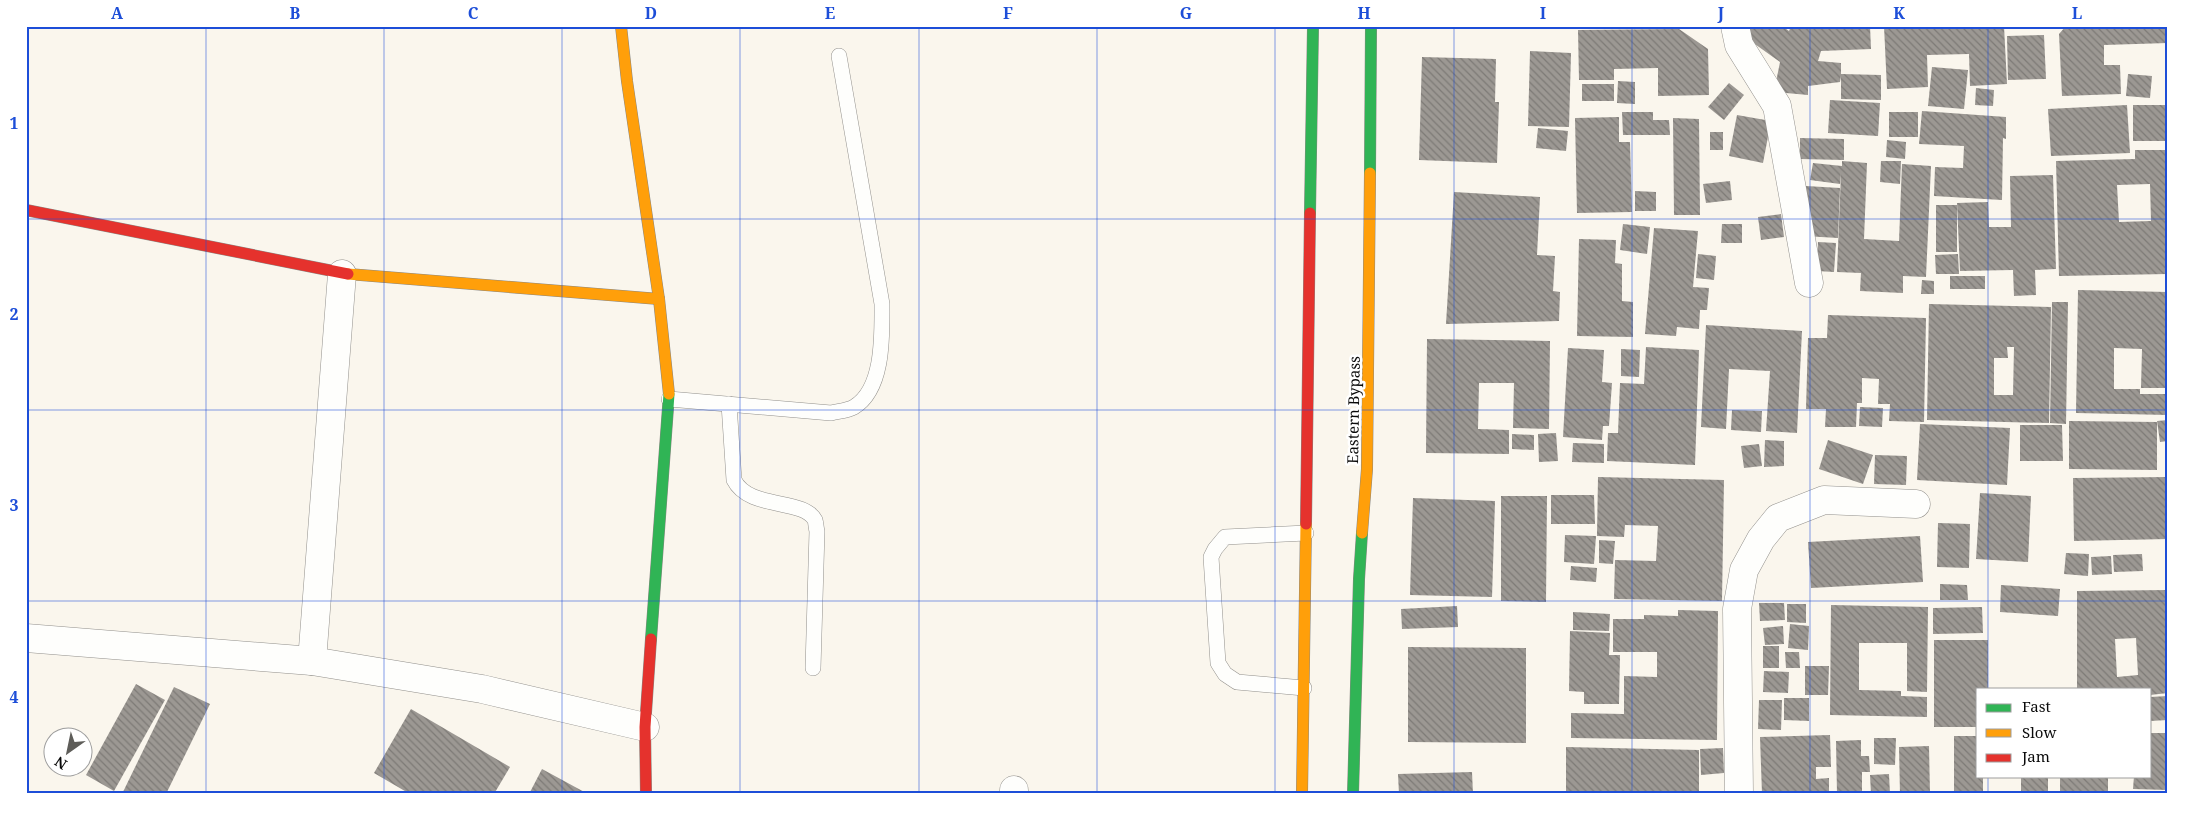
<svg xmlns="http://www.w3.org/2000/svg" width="2194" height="820" viewBox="0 0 2194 820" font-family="'Noto Serif',serif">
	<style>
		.building { fill: url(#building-back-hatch); fill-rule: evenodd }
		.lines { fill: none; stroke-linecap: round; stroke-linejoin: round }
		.lane-casing { stroke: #92908c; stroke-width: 16 }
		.street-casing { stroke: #92908c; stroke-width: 29 }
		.fast-casing { stroke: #898783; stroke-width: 12 }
		.slow-casing { stroke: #898783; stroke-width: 12 }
		.jam-casing { stroke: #898783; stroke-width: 12 }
		.lane { stroke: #fefefc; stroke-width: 15 }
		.street { stroke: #fefefc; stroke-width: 28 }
		.fast { stroke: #30b455; stroke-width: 11 }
		.slow { stroke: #ff9f0a; stroke-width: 11 }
		.jam { stroke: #e5322d; stroke-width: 11 }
		.grid { fill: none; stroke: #1d4ed8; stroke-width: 1; stroke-opacity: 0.55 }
		.labels { text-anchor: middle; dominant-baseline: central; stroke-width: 5; stroke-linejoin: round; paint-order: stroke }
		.street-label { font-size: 15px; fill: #0a0a0a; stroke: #fff }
		.neatline { fill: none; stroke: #1d4ed8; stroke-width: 2 }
		.grid-label { font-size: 16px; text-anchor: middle; font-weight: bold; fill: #1d4ed8 }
	</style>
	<defs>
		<pattern id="building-back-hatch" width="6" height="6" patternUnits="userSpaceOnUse" patternTransform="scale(1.25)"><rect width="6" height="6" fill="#9c9893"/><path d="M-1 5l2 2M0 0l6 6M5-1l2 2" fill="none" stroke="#7d7a76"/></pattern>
	</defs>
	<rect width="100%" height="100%" fill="#faf6ed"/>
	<g class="building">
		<path d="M1752 26H1782L1789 31 1791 26H1870L1871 49 1821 51 1818 61 1841 63V74L1881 75V100L1841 99V76L1840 82 1808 86V95L1774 92 1780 62 1745 37Z"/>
		<path d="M1884 26H2004L2007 84 1970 86 1969 54 1927 55 1928 87 1887 89Z"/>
		<path d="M2066 26H2168V43L2104 45V65H2120L2121 94 2062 96 2059 34Z"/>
		<path d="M1679 29 1708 49 1709 95 1658 96V68L1614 69V80H1579L1578 30Z"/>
		<path d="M2044 35 2046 79 2008 80 2007 36Z"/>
		<path d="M1530 51 1571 53 1569 127 1528 126Z"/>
		<path d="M1422 57 1496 59 1495 102H1499L1497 163 1419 160Z"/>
		<path d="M1932 67 1968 70 1964 109 1928 106Z"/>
		<path d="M2128 74 2152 76 2150 98 2126 96Z"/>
		<path d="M1618 81 1635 82V104L1617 103Z"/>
		<path d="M1729 83 1744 95 1724 120 1708 107Z"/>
		<rect x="1582" y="84" width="32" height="17"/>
		<path d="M1976 88 1994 90 1993 106 1975 105Z"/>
		<path d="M1830 100 1880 103 1878 136 1828 133Z"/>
		<path d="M2127 105 2130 153 2051 156 2048 109Z"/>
		<rect x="2133" y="105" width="35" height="36"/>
		<path d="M1922 111 2006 117V139L2003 138 2002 200 1934 196 1935 167 1963 168 1964 146 1919 144Z"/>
		<path d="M1622 112H1653V120H1669L1670 135H1623Z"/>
		<rect x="1889" y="112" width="29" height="25"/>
		<path d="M1737 115 1771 121 1763 163 1729 156Z"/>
		<path d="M1619 117V142H1630L1632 212 1577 213 1575 118Z"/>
		<path d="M1673 118 1699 119 1700 215H1674Z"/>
		<path d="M1538 128 1568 131 1566 151 1536 148Z"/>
		<rect x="1710" y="132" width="13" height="18"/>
		<path d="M1800 138 1844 139V160L1800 159Z"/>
		<path d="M1887 140 1906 142 1905 159 1886 157Z"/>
		<path d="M2135 150H2168V274L2059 276 2056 161 2135 159ZM2150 184 2151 221 2119 222 2117 185Z"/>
		<path d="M1842 161 1867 163 1864 239 1899 241 1902 164 1931 166 1926 277 1903 276V293L1860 291 1861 273 1837 272 1841 173 1840 184 1810 180 1813 163 1842 166Z"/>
		<path d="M1881 161H1901L1900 184 1880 182Z"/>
		<path d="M2053 175 2056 269 2035 270 2036 295 2014 296 2013 270 1960 271 1957 203 1988 202 1989 227H2011L2010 176Z"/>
		<path d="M1730 181 1732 200 1706 203 1703 184Z"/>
		<path d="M1806 186 1840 188 1838 238 1804 236Z"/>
		<path d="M1635 191 1656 192V211H1635Z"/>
		<path d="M1454 192 1540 197 1537 255 1555 256 1553 291 1560 292 1559 321 1446 324Z"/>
		<rect x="1936" y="205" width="21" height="47"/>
		<path d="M1781 214 1784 237 1761 240 1758 217Z"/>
		<path d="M1623 224 1650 227 1647 254 1620 250Z"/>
		<path d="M1722 224H1742V243H1721Z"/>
		<path d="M1654 228 1698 231 1693 287 1709 288 1707 310H1700L1699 329 1677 327 1676 336 1645 334Z"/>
		<path d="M1579 239 1616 240 1615 263 1622 264V301L1633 302V337L1577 336Z"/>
		<path d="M1818 242 1836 243 1834 272 1817 271Z"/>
		<path d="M1698 254 1716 256 1714 280 1696 278Z"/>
		<path d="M1958 254 1959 274H1936L1935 255Z"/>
		<rect x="1950" y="276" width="35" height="13"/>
		<path d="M1922 280 1934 281V294H1921Z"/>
		<path d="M2078 290 2168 292V388H2141L2142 349 2114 348V389H2140V394H2168V415L2076 413Z"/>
		<path d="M2052 302H2068L2066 424 2050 423Z"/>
		<path d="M1929 304 2051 307 2049 423 1927 420ZM2007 347H2014L2013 395H1994V358H2008Z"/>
		<path d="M1828 315 1926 318 1924 422 1889 421 1890 404H1878L1879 379 1862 378V403H1857L1856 427H1825L1826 409H1806L1808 338H1827Z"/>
		<path d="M1706 325 1802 331 1797 433 1766 431 1770 371 1729 369 1726 429 1701 427Z"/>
		<path d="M1427 339 1550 341 1549 429 1513 428 1514 383H1479L1478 429 1509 430V454L1426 453Z"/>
		<path d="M1646 347 1699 350 1695 465 1607 461 1608 433H1618L1620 383 1644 384Z"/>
		<path d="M1568 348 1604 350 1602 382 1612 383 1609 426H1603L1602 440 1563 437Z"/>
		<path d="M1621 349 1640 350 1639 377 1621 376Z"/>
		<path d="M1860 407 1883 408 1882 427 1859 426Z"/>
		<path d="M1732 410 1762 411 1761 432 1731 430Z"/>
		<path d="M2168 420V441L2160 442 2157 421Z"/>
		<path d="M2069 421 2157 422V470L2069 469Z"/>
		<path d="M1920 424 2010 428 2007 485 1917 480Z"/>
		<path d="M2020 425H2062L2063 461H2020Z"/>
		<path d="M1556 433 1558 461 1539 462 1538 434Z"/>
		<path d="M1512 434 1534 435V450L1512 449Z"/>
		<path d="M1765 440 1784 441V466L1764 467Z"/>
		<path d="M1828 440 1873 455 1863 484 1819 469Z"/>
		<path d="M1573 443 1604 444V463L1572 462Z"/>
		<path d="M1759 444 1762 466 1744 468 1741 446Z"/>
		<path d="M1875 455 1907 456 1906 485 1874 484Z"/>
		<path d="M1598 477 1724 480 1722 601 1614 599 1615 560 1656 561 1658 526 1625 525 1624 537 1597 536Z"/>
		<path d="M2168 477V539L2074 541 2073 478Z"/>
		<path d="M1980 493 2031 496 2028 562 1976 559Z"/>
		<path d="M1551 495H1594L1595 524H1551Z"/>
		<path d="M1501 496H1547L1546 602 1501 601Z"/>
		<path d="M1413 498 1495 501 1492 597 1410 595Z"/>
		<path d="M1938 523 1970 524 1969 568 1937 567Z"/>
		<path d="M1565 535 1596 536 1594 564 1564 562Z"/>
		<path d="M1920 536 1923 582 1811 588 1808 542Z"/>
		<path d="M1599 540 1615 541 1613 564 1599 563Z"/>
		<path d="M2066 553 2089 554 2088 576 2064 574Z"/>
		<path d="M2142 554 2143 571 2114 572 2113 555Z"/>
		<path d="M2111 556 2112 574 2092 575 2091 557Z"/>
		<path d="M1571 566 1597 568 1596 582 1570 580Z"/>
		<path d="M1940 584 1967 585 1968 600H1940Z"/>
		<path d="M2001 585 2060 589 2058 616 2000 612Z"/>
		<path d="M2168 590V693L2150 695V689H2077V591ZM2136 638 2138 675 2117 677 2115 639Z"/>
		<path d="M1759 603H1784L1785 620 1760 621Z"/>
		<path d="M1787 604H1806V623L1787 622Z"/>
		<path d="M1831 605 1928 607 1927 692 1907 691V643H1859V690L1901 691V696L1927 697V717L1830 715Z"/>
		<path d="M1457 606 1458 627 1402 629 1401 609Z"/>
		<path d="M1982 607 1983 633 1933 634V608Z"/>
		<path d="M1678 610 1718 611 1717 740 1571 738V713L1624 714V676L1657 677V652H1613V619H1644V615L1678 616Z"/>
		<path d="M1573 612 1610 614 1609 631 1573 630Z"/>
		<path d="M1790 624 1809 626 1808 650 1788 648Z"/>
		<path d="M1783 626 1784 644 1765 645 1763 628Z"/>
		<path d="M1570 631 1610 633 1609 655H1620L1619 704H1584V692L1569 691Z"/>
		<path d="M1934 640H1988V689H1978V727H1934Z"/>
		<rect x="1763" y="646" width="16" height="22"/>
		<path d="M1408 647 1526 648V743L1408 742Z"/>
		<path d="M1785 652H1799L1800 668H1786Z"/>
		<path d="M1805 666H1829L1828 695H1805Z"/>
		<path d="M1764 671 1789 672 1788 693 1763 692Z"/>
		<path d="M136 684 165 700 114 791 86 775Z"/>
		<path d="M174 687 210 704 166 794H122Z"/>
		<path d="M2168 696V720L2150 721V697Z"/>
		<path d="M1784 698H1809V721L1784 720Z"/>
		<path d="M1759 700H1782L1781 730 1758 729Z"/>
		<path d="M411 709 510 767 494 794H410L374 773Z"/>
		<path d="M2150 733H2168V790L2133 789 2134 776H2150Z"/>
		<path d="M1830 735 1831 767H1816V779L1829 778V794H1762L1760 737Z"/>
		<path d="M1954 736H1978V776H1983V794H1954Z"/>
		<path d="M1874 738H1896L1895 765 1874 764Z"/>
		<path d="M1861 740V756H1869L1870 772H1862V794H1837L1836 741Z"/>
		<path d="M1929 746 1930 794H1900L1899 747Z"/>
		<path d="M1566 747 1699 750V794H1566Z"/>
		<path d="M1723 748 1724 773 1701 775 1700 749Z"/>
		<path d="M542 769 588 794H529Z"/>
		<path d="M1472 772 1473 794H1399L1398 774Z"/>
		<path d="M1889 774 1890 794H1871L1870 775Z"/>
		<rect x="2021" y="776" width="27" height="18"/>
		<rect x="2060" y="776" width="48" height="18"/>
	</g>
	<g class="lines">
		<g class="lane-casing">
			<g id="lane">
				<path d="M669 399 831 413C838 411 847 411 854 407 884 389 882 335 882 304L839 56"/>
				<path d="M729 404 734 480C749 510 803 498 815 520 816 523 816 528 817 531L813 668"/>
				<path d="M1304 688 1237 682 1225 674 1218 663 1211 557 1215 549 1225 537 1306 533"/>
			</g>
		</g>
		<g class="street-casing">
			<g id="street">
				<path d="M1735 26 1739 45 1777 106 1809 283"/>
				<path d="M26 638 312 661 482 689 645 727"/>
				<path d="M312 661 342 274"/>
				<path d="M1014 790V794"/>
				<path d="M1739 794 1737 609 1744 570 1761 539 1778 518 1824 500 1916 504"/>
			</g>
		</g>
		<g class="fast-casing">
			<g id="fast">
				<path d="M1370 173 1371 26"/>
				<path d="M1310 213 1313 26"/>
				<path d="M651 639 669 394"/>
				<path d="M1353 794 1359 579 1362 533"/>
			</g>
		</g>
		<g class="slow-casing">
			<g id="slow">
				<path d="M621 26 627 81 659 299 669 394"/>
				<path d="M348 274 659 299"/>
				<path d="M1362 533 1367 469 1370 173"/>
				<path d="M1302 794 1306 524"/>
			</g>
		</g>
		<g class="jam-casing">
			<g id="jam">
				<path d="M26 210 348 274"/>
				<path d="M1306 524 1310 213"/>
				<path d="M646 794 645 727 651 639"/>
			</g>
		</g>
		<use href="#lane" class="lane"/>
		<use href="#street" class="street"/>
		<use href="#fast" class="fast"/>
		<use href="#slow" class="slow"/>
		<use href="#jam" class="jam"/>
	</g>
	<path class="grid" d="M206 26V794M384 26V794M562 26V794M740 26V794M919 26V794M1097 26V794M1275 26V794M1454 26V794M1632 26V794M1810 26V794M1988 26V689M26 219H2168M26 410H2168M26 601H2168M1988 776V794"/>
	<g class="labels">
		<g class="street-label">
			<text transform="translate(1353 410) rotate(-89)">Eastern Bypass</text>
		</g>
	</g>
	<rect width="2194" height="820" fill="none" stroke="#ffffff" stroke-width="55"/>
	<rect x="1976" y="688" width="175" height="90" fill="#ffffff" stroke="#9d9d9d"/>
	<rect x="1986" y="704" width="25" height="8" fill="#30b455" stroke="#9d9d9d"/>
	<text x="2022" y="712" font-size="15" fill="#0a0a0a">Fast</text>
	<rect x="1986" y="729" width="25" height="8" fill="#ff9f0a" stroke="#9d9d9d"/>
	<text x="2022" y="738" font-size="15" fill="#0a0a0a">Slow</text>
	<rect x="1986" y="754" width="25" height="8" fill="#e5322d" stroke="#9d9d9d"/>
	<text x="2022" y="762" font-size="15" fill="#0a0a0a">Jam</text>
	<g transform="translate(68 752) rotate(213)"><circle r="24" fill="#ffffff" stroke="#9d9d9d"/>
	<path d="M0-4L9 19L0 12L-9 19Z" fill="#5e5d59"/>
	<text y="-8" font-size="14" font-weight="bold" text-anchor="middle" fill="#0a0a0a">N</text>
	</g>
	<rect x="28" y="28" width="2138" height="764" class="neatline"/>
	<g class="grid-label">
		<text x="117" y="19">A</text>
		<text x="295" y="19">B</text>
		<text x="473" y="19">C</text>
		<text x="651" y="19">D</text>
		<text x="830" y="19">E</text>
		<text x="1008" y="19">F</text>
		<text x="1186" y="19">G</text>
		<text x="1364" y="19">H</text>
		<text x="1543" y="19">I</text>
		<text x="1721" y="19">J</text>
		<text x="1899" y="19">K</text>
		<text x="2077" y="19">L</text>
		<text x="14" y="129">1</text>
		<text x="14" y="320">2</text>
		<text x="14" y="511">3</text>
		<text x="14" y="703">4</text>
	</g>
</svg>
